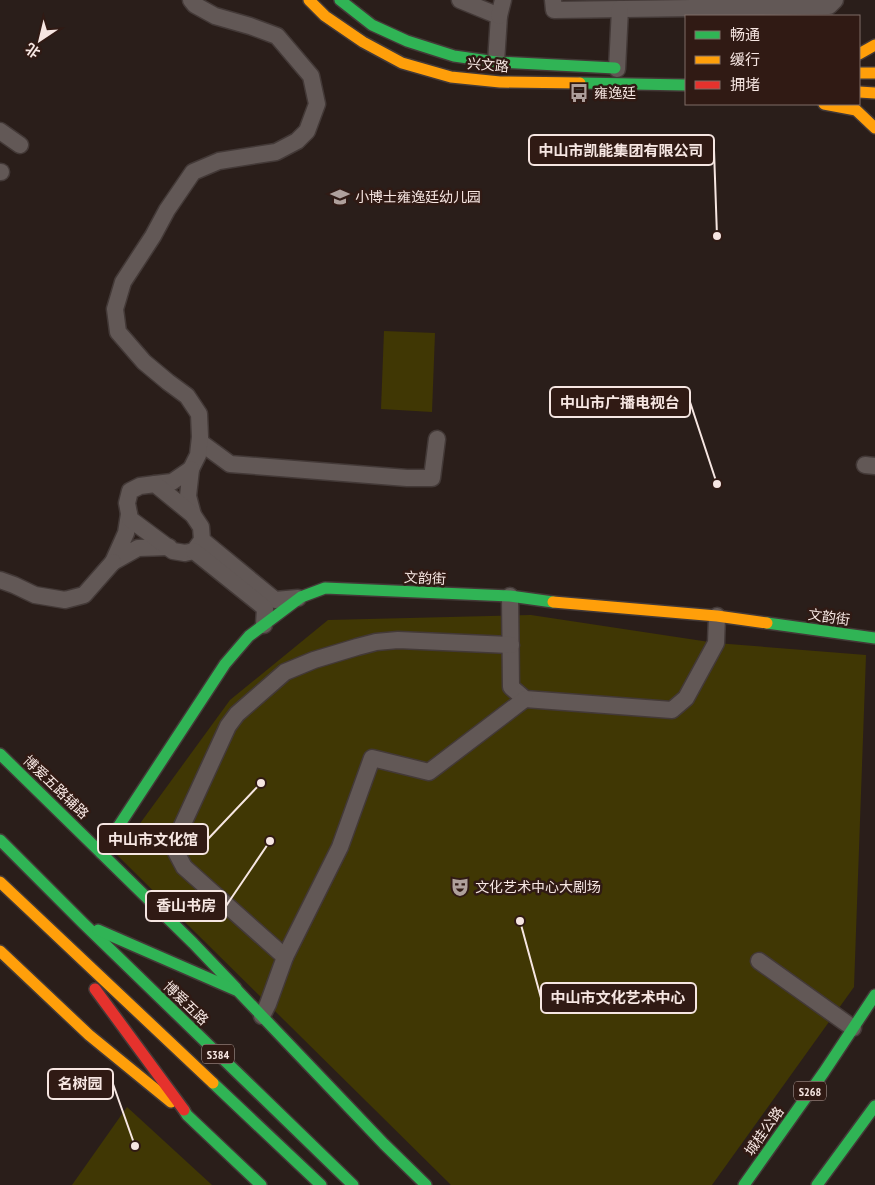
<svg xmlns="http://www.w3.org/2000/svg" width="875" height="1185" viewBox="0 0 875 1185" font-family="'PT Sans Narrow','Noto Sans SC',sans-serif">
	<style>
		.park { fill: #403704 }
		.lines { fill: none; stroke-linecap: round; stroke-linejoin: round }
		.street-casing { stroke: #433937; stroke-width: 19 }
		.fast-casing { stroke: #433937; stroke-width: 14 }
		.slow-casing { stroke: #433937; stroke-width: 14 }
		.jam-casing { stroke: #433937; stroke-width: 14 }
		.street { stroke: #625856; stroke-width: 16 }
		.fast { stroke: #30b455; stroke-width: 11 }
		.slow { stroke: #ff9f0a; stroke-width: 11 }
		.jam { stroke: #e5322d; stroke-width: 11 }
		.labels { text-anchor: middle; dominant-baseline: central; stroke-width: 5; stroke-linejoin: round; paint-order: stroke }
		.shield { fill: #301a14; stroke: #bba9a4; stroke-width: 1 }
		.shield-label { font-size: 12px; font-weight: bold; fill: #f6e6e2 }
		.street-label { font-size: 14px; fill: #f6e6e2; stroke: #301a14 }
		.poi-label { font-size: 14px; fill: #f6e6e2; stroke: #301a14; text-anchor: start }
		.leader { fill: none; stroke: #f6e6e2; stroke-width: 2 }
		.callout-dot { fill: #f6e6e2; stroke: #301a14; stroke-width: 2 }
		.callout { fill: #301a14; stroke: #f6e6e2; stroke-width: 2 }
		.callout-label { font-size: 15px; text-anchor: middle; font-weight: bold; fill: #f6e6e2 }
	</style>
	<rect width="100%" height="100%" fill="#2a1e1a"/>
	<g class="park">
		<path d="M384 331 435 333 432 412 381 409Z"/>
		<path d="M531 615 716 643 866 655 854 987 712 1185H451L117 855 230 700 328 620Z"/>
		<path d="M127 1107 212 1185H72Z"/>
	</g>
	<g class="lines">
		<g class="street-casing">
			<g id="street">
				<path d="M460 0 499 16 496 62"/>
				<path d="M553 0 554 10 829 6 835 0"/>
				<path d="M499 16 503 0"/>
				<path d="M617 69 620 9"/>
				<path d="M0 131 20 145"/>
				<path d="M0 172H1"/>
				<path d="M200 442 230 464 407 478H432L437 439"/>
				<path d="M865 465 875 466"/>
				<path d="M191 469 198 455 200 437 199 414 187 396 168 382 144 362 118 332 115 309 123 282 153 236 167 210 193 172 219 161 276 152 297 141 307 131 317 104 311 76 277 36 250 26 215 16 195 5 191 0"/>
				<path d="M155 484 172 482 191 469 188 496 193 515"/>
				<path d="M129 514 126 533 113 562 138 548 169 547"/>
				<path d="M202 540 194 551 185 553 173 551 130 519 127 503 130 491 140 486 155 484 193 515 201 527 202 540 275 600 298 598"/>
				<path d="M194 551 265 608 264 625"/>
				<path d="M0 580 14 585 35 595 65 600 84 595 113 562"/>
				<path d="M510 596 511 687 525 699 672 710 686 698 716 643 717 616"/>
				<path d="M285 957 184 867 176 852V839L228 726 237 714 285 672 314 660 357 647 376 642 398 640 511 645"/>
				<path d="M759 961 853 1028"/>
				<path d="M262 1016 268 1004 285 957 340 847 372 758 429 772 525 699"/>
			</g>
		</g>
		<g class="fast-casing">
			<g id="fast">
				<path d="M340 0 372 25 407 41 454 56 496 62 615 68"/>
				<path d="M580 83 686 85"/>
				<path d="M767 623 875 638"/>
				<path d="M0 754 193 943 236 988"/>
				<path d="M0 840 83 923 353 1185"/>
				<path d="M101 853 225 664 249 636 301 597 325 588 510 596 553 602"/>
				<path d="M98 930 238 991 384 1144 426 1185"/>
				<path d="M213 1083 321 1185"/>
				<path d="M184 1110 187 1115 261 1185"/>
				<path d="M744 1185 824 1072 875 995"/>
				<path d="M817 1185 875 1106"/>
			</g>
		</g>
		<g class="slow-casing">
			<g id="slow">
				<path d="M309 0 325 16 363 42 402 63 451 77 500 82 580 83"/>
				<path d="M859 54 875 45"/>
				<path d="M859 73H875"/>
				<path d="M859 92 875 93"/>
				<path d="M824 104 856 110 875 128"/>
				<path d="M553 602 717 616 767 623"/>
				<path d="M0 882 213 1083"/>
				<path d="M0 951 89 1035 171 1102"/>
			</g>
		</g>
		<g class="jam-casing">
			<path id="jam" d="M95 989 184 1110"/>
		</g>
		<use href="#street" class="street"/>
		<use href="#fast" class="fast"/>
		<use href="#slow" class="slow"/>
		<use href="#jam" class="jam"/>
	</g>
	<defs>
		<g id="bus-bare" transform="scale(1.5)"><path d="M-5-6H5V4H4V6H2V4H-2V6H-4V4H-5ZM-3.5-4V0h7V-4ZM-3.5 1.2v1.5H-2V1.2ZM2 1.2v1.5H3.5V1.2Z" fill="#afa09c" stroke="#301a14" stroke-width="2.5" paint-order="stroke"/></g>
		<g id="school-bare" transform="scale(1.5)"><path d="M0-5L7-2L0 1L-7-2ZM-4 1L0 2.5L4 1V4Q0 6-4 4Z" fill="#afa09c" stroke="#301a14" stroke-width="2.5" paint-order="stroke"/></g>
		<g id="theatre-bare" transform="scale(1.5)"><path d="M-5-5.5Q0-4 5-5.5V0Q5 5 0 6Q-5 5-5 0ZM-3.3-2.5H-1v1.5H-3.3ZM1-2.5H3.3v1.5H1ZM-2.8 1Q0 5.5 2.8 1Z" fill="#afa09c" stroke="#301a14" stroke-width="2.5" paint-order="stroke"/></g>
	</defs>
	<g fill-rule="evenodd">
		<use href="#bus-bare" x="579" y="93"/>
		<use href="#school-bare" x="340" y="197"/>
		<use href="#theatre-bare" x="460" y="887"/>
	</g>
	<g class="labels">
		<g class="shield">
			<rect x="202" y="1044.5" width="32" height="19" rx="4"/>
			<rect x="794" y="1081.5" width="32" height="19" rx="4"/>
		</g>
		<g class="shield-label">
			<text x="218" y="1054">S384</text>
			<text x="810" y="1091">S268</text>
		</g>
		<g class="street-label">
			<text transform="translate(488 65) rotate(5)">兴文路</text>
			<text transform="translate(425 578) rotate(3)">文韵街</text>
			<text transform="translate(829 617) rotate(8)">文韵街</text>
			<text transform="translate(56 787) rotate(44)">博爱五路辅路</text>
			<text transform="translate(186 1003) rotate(44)">博爱五路</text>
			<text transform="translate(764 1131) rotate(-55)">城桂公路</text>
		</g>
		<g class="poi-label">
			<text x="594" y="93">雍逸廷</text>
			<text x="355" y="197">小博士雍逸廷幼儿园</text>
			<text x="475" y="887">文化艺术中心大剧场</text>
		</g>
	</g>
	<path class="leader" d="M717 236L714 150M717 484L690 402M261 783L208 839M270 841L226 906M520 921L541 998M135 1146L113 1084"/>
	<g class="callout-dot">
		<circle cx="717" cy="236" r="5"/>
		<circle cx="717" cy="484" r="5"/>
		<circle cx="261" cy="783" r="5"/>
		<circle cx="270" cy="841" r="5"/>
		<circle cx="520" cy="921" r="5"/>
		<circle cx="135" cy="1146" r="5"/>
	</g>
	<g class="callout">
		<rect x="529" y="135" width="185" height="30" rx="5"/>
		<rect x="550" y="387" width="140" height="30" rx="5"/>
		<rect x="98" y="824" width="110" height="30" rx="5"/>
		<rect x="146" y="891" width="80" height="30" rx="5"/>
		<rect x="541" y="983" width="155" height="30" rx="5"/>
		<rect x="48" y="1069" width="65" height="30" rx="5"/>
	</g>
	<g class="callout-label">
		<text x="621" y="156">中山市凯能集团有限公司</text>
		<text x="620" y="408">中山市广播电视台</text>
		<text x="153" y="845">中山市文化馆</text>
		<text x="186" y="911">香山书房</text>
		<text x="618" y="1003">中山市文化艺术中心</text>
		<text x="80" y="1089">名树园</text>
	</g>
	<rect x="685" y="15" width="175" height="90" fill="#301a14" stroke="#7f6c66"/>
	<rect x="695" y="31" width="25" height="8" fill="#30b455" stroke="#7f6c66"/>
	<text x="730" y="40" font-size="15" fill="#f6e6e2">畅通</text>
	<rect x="695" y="56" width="25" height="8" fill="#ff9f0a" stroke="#7f6c66"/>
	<text x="730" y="65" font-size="15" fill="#f6e6e2">缓行</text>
	<rect x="695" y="81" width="25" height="8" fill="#e5322d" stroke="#7f6c66"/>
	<text x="730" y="90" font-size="15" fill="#f6e6e2">拥堵</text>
	<g transform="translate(40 40) rotate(215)" stroke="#301a14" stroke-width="4" paint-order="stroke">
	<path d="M0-4L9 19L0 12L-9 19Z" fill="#f6e6e2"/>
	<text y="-8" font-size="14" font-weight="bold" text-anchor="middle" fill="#f6e6e2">北</text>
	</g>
</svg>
